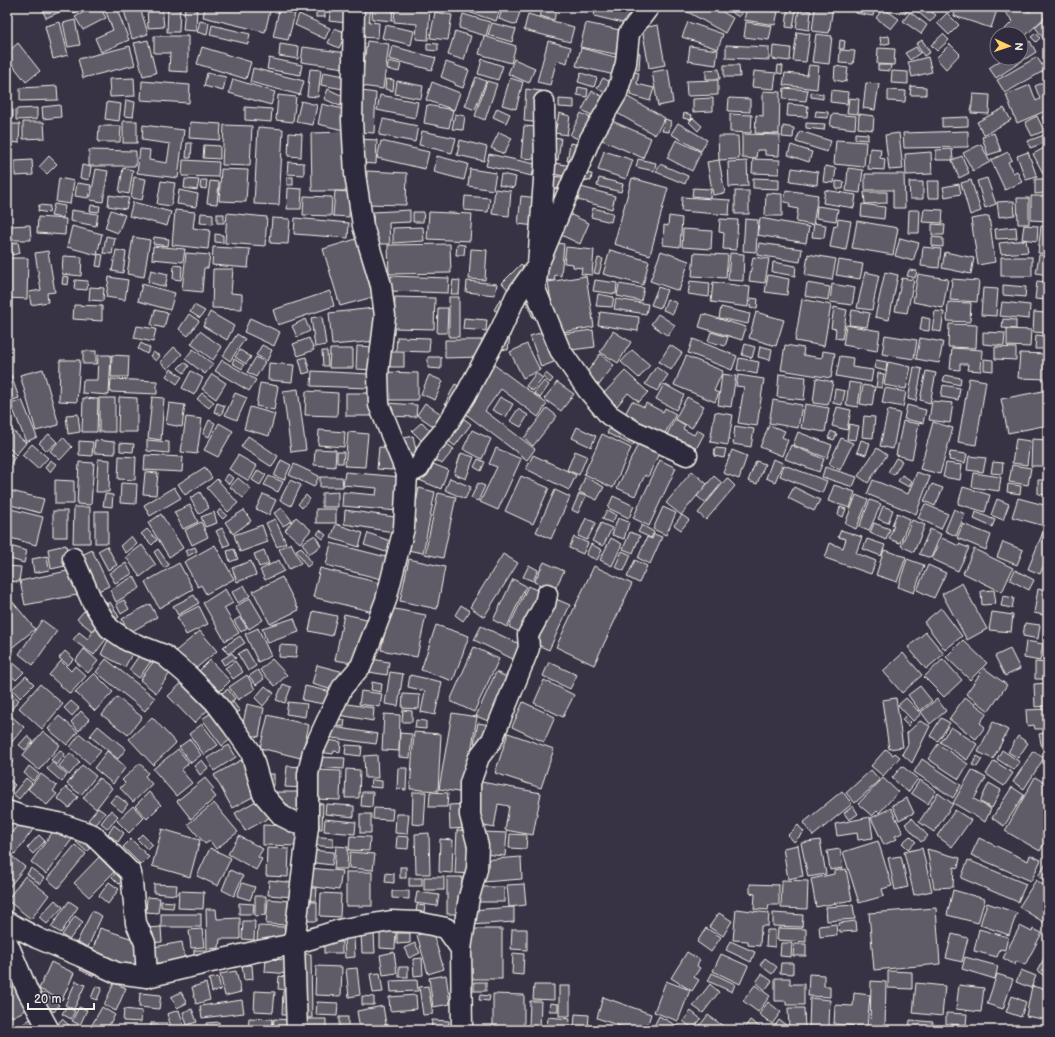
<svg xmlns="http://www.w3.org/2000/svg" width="1055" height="1037" viewBox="0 0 1055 1037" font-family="'Balsamiq Sans',sans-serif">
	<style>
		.building { fill: #5f5c67; stroke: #f4f1e8 }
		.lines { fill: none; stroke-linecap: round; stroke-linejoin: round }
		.minor-casing { stroke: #f4f1e8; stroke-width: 23 }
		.minor { stroke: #2f2a3d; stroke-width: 20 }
	</style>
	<rect width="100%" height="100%" fill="#373244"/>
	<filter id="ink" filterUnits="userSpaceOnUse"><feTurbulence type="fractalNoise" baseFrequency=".025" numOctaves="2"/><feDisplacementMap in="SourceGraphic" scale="8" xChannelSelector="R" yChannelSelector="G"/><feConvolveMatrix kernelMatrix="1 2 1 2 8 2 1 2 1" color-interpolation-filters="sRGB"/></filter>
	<g filter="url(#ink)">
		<g class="building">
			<path d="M41 7H65L66 9 46 18Z"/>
			<path d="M71 7H85L86 8 74 13Z"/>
			<path d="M93 7H100L106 18 83 30 75 17Z"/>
			<path d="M104 7H116L129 40 101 52 95 38 113 30Z"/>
			<path d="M123 7H140L148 34 132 39Z"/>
			<path d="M147 7H162L164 27 148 28Z"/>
			<path d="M168 7H180L179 32H167Z"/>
			<path d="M185 7H197L196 31 183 30Z"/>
			<path d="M205 7H271L265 32 203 17Z"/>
			<rect x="316" y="7" width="9" height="10"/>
			<path d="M331 7 349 9 347 23 329 21Z"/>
			<path d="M361 7H371L369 22 379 23 378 38 358 37Z"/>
			<path d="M373 7H393L392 21 372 19Z"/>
			<path d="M395 7H430L428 40 416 39 417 24 394 22Z"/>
			<path d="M467 7H501L496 21 465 11Z"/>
			<path d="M503 7 520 12 516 25 499 19Z"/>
			<path d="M543 7H557L554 20 540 16Z"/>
			<path d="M596 7H635L631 25 594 16Z"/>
			<path d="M679 7H714L733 18 725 33Z"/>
			<path d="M725 7H745L739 17 724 8Z"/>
			<path d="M747 7 778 12 775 25 744 20Z"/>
			<path d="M815 7H833L829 33 812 31Z"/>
			<path d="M856 7H875L873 16 855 13Z"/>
			<path d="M897 7H911L905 14Z"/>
			<path d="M921 7H925L936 15 930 22 918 12Z"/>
			<path d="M956 7H998L991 28 954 16Z"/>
			<path d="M1005 7H1024L1029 12 1035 7H1048V14L1021 40V34H1000L1013 21 1002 9Z"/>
			<path d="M788 8 796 9 793 28 786 27Z"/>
			<path d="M883 8 899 19 891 29 876 18Z"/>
			<path d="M799 9 811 11 809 30 796 28Z"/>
			<path d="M279 10 295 14 288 40 273 37Z"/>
			<path d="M435 12 452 15 448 40 430 38Z"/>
			<path d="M910 12 927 25 921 34 903 21Z"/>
			<path d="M947 13 959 25 949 35 937 23Z"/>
			<path d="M299 14 330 28 325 39 295 25Z"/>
			<path d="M463 14 490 22 486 36 459 28Z"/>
			<path d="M528 14 574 27 570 42 524 30Z"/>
			<path d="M1048 16V42L1047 43 1035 27Z"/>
			<path d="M75 20 80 45 68 47 63 23Z"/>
			<path d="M200 21 209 23 207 35 197 32Z"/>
			<path d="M60 22 68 55 53 59 45 26Z"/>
			<path d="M688 22 723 34 718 49 682 37Z"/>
			<path d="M746 22 772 26 769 40 744 37Z"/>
			<path d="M492 23 516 29 512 42 488 35Z"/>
			<path d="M586 23 625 31 620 55 580 47Z"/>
			<path d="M212 25 250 34 248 44 210 35Z"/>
			<path d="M385 25 414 31 411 45 382 38Z"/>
			<path d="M658 25 665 65 649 68 642 28Z"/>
			<path d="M335 28 346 33 339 48 328 43Z"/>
			<path d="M455 31 471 36 464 60 448 55Z"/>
			<path d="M797 32 810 34 806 62 793 61Z"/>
			<path d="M1036 33 1040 38 1036 42 1031 37Z"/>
			<path d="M816 34 832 36 829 64 812 62Z"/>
			<path d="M943 34 949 40 937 51 931 45Z"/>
			<path d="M154 36H188V72L169 71 170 53H154Z"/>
			<path d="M484 36 516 46 511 63 479 54Z"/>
			<path d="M889 36 890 43 881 45 880 37Z"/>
			<path d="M148 40 156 73 143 76 134 43Z"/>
			<path d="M840 40 845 41 844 49H839Z"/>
			<path d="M922 40 930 52 924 56 916 44Z"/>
			<path d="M367 41 389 44 383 89 361 86Z"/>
			<path d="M548 41 571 47 567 63 557 60 550 85 537 82Z"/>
			<path d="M1030 41 1036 52 996 78 989 68 1004 58H1021V47Z"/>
			<path d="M18 43 40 71 26 82 7 58V53Z"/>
			<path d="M427 43 438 44V51L427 50Z"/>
			<path d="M280 44 299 47 298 59 279 56Z"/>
			<path d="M950 44 960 54 946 69 936 58Z"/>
			<path d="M726 45 769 47V60L726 58Z"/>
			<path d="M130 46 135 65 83 78 78 59Z"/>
			<path d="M392 46 436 58 432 70 389 59Z"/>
			<path d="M690 46 718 50 716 65 688 61Z"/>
			<path d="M773 46 791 48 790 61 772 59Z"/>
			<path d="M202 47 251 62 246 79 197 64Z"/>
			<path d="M303 47 347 53 345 68 301 62Z"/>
			<path d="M916 47 920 53 910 60 905 53Z"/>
			<path d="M581 48 623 59 619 76 576 66Z"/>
			<path d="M878 48 895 49 894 65 877 64Z"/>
			<path d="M840 50 855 51 853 64 839 63Z"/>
			<path d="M629 53H640L639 70 627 69Z"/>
			<path d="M928 57 932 72 912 77 908 62Z"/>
			<path d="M1037 57 1045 70 1005 93 997 80Z"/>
			<path d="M269 58 302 65 300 75 267 69Z"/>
			<path d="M482 59 503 66 498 80 478 74Z"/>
			<path d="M514 59 535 68 529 83 508 74Z"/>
			<path d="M389 61 401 64 399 72 387 69Z"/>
			<path d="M446 62 469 70 463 88 455 85V83L441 77Z"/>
			<path d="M724 65H739L740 77H724Z"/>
			<path d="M778 65 783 66 782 74 777 73Z"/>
			<path d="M809 65 819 66 817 89 783 85 785 73 807 75Z"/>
			<path d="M878 65H891L890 71 878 70Z"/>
			<path d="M835 66 848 68 846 82 834 80Z"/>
			<path d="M253 68 304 81 300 95 250 82Z"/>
			<path d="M310 69 321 70 318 97 307 96Z"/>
			<path d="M668 69 673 103 658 106 652 72Z"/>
			<path d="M719 69 720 79H706V70Z"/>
			<path d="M628 70 639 73 637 84 654 88 650 101 630 95 631 92 623 90Z"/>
			<path d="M754 71 776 73 774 89 752 87Z"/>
			<path d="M892 71 908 72V84L891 83Z"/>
			<path d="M323 72 345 76 343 89 321 85Z"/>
			<path d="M207 73 226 77 223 91 204 86Z"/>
			<path d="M581 73 597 78 594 87 578 82Z"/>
			<path d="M476 77 486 81 475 110 465 106Z"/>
			<path d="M134 78 135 96 110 97 109 79Z"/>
			<path d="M510 78 523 82 516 109 502 105Z"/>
			<path d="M603 78 616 85 610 96 597 88Z"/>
			<path d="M233 79 275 92 271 105 229 93Z"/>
			<path d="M386 79 394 80 393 91 385 89Z"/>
			<path d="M718 80V95L687 96 686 81Z"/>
			<path d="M142 81 190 85 189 103 141 100Z"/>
			<path d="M397 81 423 86 421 99 395 94Z"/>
			<path d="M487 81 497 84 485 120 475 116Z"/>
			<path d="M1047 81 1048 110 1017 123 1006 95 1030 85 1036 101 1040 99 1035 86Z"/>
			<path d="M432 82 460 93 454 110 426 100Z"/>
			<path d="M866 83 879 84 875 110 863 108Z"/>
			<path d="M57 86 58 100 20 101V88Z"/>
			<path d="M911 86 926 87V95H910Z"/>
			<path d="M578 87 588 89 587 97 577 95Z"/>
			<path d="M784 88 808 90 806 101 783 99Z"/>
			<path d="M328 89 345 97 340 106 324 99Z"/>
			<path d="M526 89 542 91 540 123 524 121Z"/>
			<path d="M831 90 848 92 847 104 830 102Z"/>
			<path d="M888 90 906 91 905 102 888 101Z"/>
			<path d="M362 91 376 93 374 133 359 132Z"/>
			<path d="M592 91 609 100 599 119 582 110Z"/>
			<path d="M763 91 780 92 779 134 755 133 756 115 763 116Z"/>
			<path d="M811 92 823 94V99L811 97Z"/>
			<path d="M973 94 990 95 989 114 971 113Z"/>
			<path d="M278 95 296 97 293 122 276 120Z"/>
			<path d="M380 95 418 102 415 118 377 110Z"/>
			<path d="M626 96 665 118 655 135 617 113Z"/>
			<path d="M713 98V111L693 112V99Z"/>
			<path d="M729 98 750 99V112L728 111Z"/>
			<path d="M849 98 859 99 858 114 847 113Z"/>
			<path d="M559 99 574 100V108L559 107Z"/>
			<path d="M126 100 135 102 133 117 124 116Z"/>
			<path d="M301 101 317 105 313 125 296 122Z"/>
			<path d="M107 102 121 104 119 121 105 119Z"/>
			<path d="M322 104 347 110 343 130 318 124Z"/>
			<path d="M788 104 808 106 807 117 787 116Z"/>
			<path d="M60 105 61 117 43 119 42 107Z"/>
			<path d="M427 105 453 110 449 128 424 123Z"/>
			<path d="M245 107 272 109 271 122 245 120Z"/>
			<path d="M37 108V119L16 120V109Z"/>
			<path d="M497 108 510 114 506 123 493 117Z"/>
			<path d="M1004 108 1011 120 984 135 977 122Z"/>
			<path d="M7 109 13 110V117H7Z"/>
			<path d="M816 111 828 112V118L815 117Z"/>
			<path d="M559 113 570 116 567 135 555 133Z"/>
			<path d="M581 113 597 121 586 143 570 135Z"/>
			<path d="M684 113 692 115 691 120 683 118Z"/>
			<path d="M455 114 465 116 463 130 452 129Z"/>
			<path d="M730 114 752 115 751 133 730 132Z"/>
			<path d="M832 114 856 116 855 129 830 126Z"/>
			<path d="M859 114 874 116 873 130 858 128Z"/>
			<path d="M1048 114V124L1046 125 1042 117Z"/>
			<path d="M1037 116 1044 131 1032 136 1025 122Z"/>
			<path d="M968 117V126L942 127V118Z"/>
			<path d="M693 118 702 126 698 131 689 122Z"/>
			<path d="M383 119 418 126 415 142 379 135Z"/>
			<path d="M665 119 671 121 669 132 662 131Z"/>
			<path d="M610 120 651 138 643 158 602 140Z"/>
			<rect x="123" y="121" width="14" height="22"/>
			<path d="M23 122H44L45 138 23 139Z"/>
			<path d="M190 122 221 124 220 140 189 138Z"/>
			<path d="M678 123 707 140 701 151 671 134Z"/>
			<path d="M806 123 825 124 824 130 806 128Z"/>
			<path d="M11 124H20L19 143 10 142Z"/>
			<path d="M143 125 184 130 178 178 137 173 140 149 150 150 149 160 167 163 170 144 142 140Z"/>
			<path d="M224 125 252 126 250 166 222 165Z"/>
			<path d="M99 126H121L120 142H98Z"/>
			<path d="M524 126 540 127 537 159 521 158Z"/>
			<path d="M783 126 794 128 793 138 782 137Z"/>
			<path d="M258 127 283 129 279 205 254 204Z"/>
			<path d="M422 131 456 138 452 153 419 145Z"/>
			<path d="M800 131 831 141 827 152 796 142Z"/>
			<path d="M968 131V147L904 148 903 133Z"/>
			<path d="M348 132 349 191H312L311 133Z"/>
			<path d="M499 132 512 138 504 154 491 148Z"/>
			<path d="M289 133 302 134 301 157 288 156Z"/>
			<path d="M855 133 868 134V140L855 139Z"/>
			<path d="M899 133 903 169 889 170 885 135Z"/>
			<path d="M994 133 1001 151 988 155 982 137Z"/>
			<path d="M742 134 780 135 779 156 765 155V150H757L756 159 742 158Z"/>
			<path d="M1044 135 1047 142 1030 148 1028 141Z"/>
			<path d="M718 136H738L739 159 719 160Z"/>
			<path d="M551 137 561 138 558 160 548 159Z"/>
			<path d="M359 139 377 140 376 164 358 163Z"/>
			<path d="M460 140 487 147 484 161 457 155Z"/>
			<path d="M676 140 701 152 692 171 667 158Z"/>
			<path d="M836 140 866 142 864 167 834 164Z"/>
			<path d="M381 141 429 152 425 169 377 158Z"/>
			<path d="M187 143H192L191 158H186Z"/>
			<path d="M570 143 580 145 577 162 567 161Z"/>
			<path d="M981 144 990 162 973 171 963 153Z"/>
			<path d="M204 145 220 146V159L203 158Z"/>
			<path d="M791 145 812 152 809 162 788 155Z"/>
			<path d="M1046 147 1048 150V178L1046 179 1033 154Z"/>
			<path d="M870 148 881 149 880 158 885 159 884 170 868 169Z"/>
			<path d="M952 149 953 160H936V150Z"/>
			<path d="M89 150 136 151V166H89Z"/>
			<path d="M604 151 633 160 626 179 598 170Z"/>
			<path d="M931 152 932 174 906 175 905 154Z"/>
			<path d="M1008 152 1012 160 1008 162 1013 173 1017 171 1022 182 1005 190 991 160Z"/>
			<path d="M1028 152 1037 177 1026 180 1017 156Z"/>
			<path d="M7 153 11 173 7 174Z"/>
			<path d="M489 154 535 164 532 176 486 166Z"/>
			<path d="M49 156 57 164 47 174 39 167Z"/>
			<path d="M437 156 468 164 464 180 434 172Z"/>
			<path d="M962 156 969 173 959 178 952 160Z"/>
			<path d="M638 159 656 163 654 171 636 167Z"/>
			<path d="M753 159 780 160 779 174 752 173Z"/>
			<path d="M32 160 33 175 15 176V161Z"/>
			<path d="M183 160 219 162 218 177 182 176Z"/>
			<path d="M719 160 725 193 713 195 707 162Z"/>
			<path d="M747 161 748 186 729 187 728 162Z"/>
			<path d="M288 162 304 163V175L287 174Z"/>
			<path d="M554 163 572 166 570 177 552 174Z"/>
			<path d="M660 164 688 176 685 184 656 172Z"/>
			<path d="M82 165 91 167 89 180 80 178Z"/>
			<path d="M825 166 836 168 834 183 823 182Z"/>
			<path d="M123 168 133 170 129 194 119 192Z"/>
			<path d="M792 168 818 172 817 185 790 181Z"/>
			<path d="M848 168 863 170 860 193 846 191Z"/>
			<path d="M96 169 108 171 103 202 90 200Z"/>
			<path d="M221 169 248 170 246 202 219 201Z"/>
			<path d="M470 169 496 173 493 190 468 186Z"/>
			<path d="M367 171 407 173 406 205 366 204Z"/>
			<path d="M580 173 592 174 591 181 580 180Z"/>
			<path d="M501 174 516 177 514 188 499 185Z"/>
			<path d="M865 174H904L905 208H893V190H865Z"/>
			<path d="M547 176 562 177 561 189 546 188Z"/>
			<path d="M134 177 146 179 142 200 131 198Z"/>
			<rect x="287" y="177" width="6" height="8"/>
			<path d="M59 178 74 181 70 204 56 202Z"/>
			<path d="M599 178 623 184 621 192 597 186Z"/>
			<path d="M632 178 668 188 650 255 614 244Z"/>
			<path d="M753 178 779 179V189L753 188Z"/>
			<path d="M987 178 996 204 985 208 977 181Z"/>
			<path d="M185 179 199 180 197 190 184 188Z"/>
			<path d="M1035 179H1044V193L1035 194Z"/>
			<path d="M201 180H207L206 189 200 188Z"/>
			<path d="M971 180 981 211 970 215 961 183Z"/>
			<path d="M161 181 175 183 171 206 157 204Z"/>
			<path d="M210 181 219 182 217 204 207 203Z"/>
			<path d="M836 181 844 182 843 189H836Z"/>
			<path d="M927 181H939V198H928Z"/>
			<path d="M909 182H923V199H910Z"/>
			<path d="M77 183 91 185 88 198 75 196Z"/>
			<path d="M959 184 961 194 945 197 943 187Z"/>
			<path d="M581 187 615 196 612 209 578 200Z"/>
			<path d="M288 188 302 189 301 209H287Z"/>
			<path d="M693 188 711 189 710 198 692 196Z"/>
			<path d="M495 189 511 191 509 216 492 214Z"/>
			<path d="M179 190 198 194 196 207 177 204Z"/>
			<path d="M786 190 818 195 813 225 796 222 798 209 789 207 790 203 784 202Z"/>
			<path d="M825 190 856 195 854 208 823 203Z"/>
			<path d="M335 191 350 192 349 217 333 216Z"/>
			<rect x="735" y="191" width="14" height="23"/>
			<path d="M864 192H887V203L865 204Z"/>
			<path d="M766 193 782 194V216H765Z"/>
			<path d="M109 195 129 198 126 209 108 206Z"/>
			<path d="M304 196 332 197 331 216 303 215Z"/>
			<path d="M465 196 490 198 488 212 464 210Z"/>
			<path d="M521 196 538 198 535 226 518 224Z"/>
			<path d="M1031 196H1046L1047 221 1031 220Z"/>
			<path d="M682 197 730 200 729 215 681 211Z"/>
			<path d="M1017 198H1029V224H1018Z"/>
			<path d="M1014 201 1015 215 999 217 997 202Z"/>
			<path d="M133 202 171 212 167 226 129 216Z"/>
			<path d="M54 204 65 206 63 218 51 216Z"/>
			<path d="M862 204 885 207 884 219 861 216Z"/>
			<path d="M39 205 50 206 49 213 38 211Z"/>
			<path d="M91 205 100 206 99 212 90 211Z"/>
			<path d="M817 206 838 209 836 221 816 218Z"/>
			<path d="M593 208 613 213 611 222 591 217Z"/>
			<path d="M924 209 943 210 942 223 922 222Z"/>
			<path d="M71 210 98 214 96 226 70 221Z"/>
			<path d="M111 210 125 215 118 233 105 228Z"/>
			<path d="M175 210 195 212 193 228 210 230 208 249 172 245Z"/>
			<path d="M410 210V222L389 223 390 244H374L373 212Z"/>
			<path d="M909 210H920L919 233H908Z"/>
			<path d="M413 212H424L423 222H413Z"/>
			<path d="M429 212 472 214 470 241 427 239Z"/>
			<path d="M201 213 213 214V224L200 223Z"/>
			<path d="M227 213 267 217 265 246 225 243Z"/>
			<path d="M567 213 589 223 580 244 557 233Z"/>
			<rect x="217" y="214" width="7" height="9"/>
			<path d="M669 216 682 218 680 247 663 245 664 225 668 226Z"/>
			<path d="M989 216 995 262 978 265 971 219Z"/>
			<path d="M38 217 66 219 65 235 37 233Z"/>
			<path d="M272 218 290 219 288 244 270 243Z"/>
			<path d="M295 218 349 223 348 238 294 234Z"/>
			<path d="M760 218 809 227 806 243 757 235Z"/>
			<path d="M720 219 738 220 736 250 723 249 724 233 719 232Z"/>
			<path d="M745 219 758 220 756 252 743 251Z"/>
			<path d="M838 219 851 221 846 250 830 247 834 225 837 226Z"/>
			<path d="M857 221 898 228 893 255 852 248Z"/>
			<path d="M814 223 826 225 824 238 812 237Z"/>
			<path d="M932 224 945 225 944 235H932Z"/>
			<path d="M30 225 31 240H9L8 226Z"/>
			<path d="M1024 225 1038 226 1037 241 1022 239Z"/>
			<path d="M72 226 102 234 97 255 67 247Z"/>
			<path d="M1041 226 1048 227V254L1038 253Z"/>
			<path d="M423 227 424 241 393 243V228Z"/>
			<path d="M1016 227 1017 238 996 239 995 229Z"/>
			<path d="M683 229 712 231 711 249 682 247Z"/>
			<path d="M215 234 223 235V243L215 242Z"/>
			<path d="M106 236 115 238 112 254 103 253Z"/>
			<path d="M133 237 150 240 144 277 127 274Z"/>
			<path d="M154 237 169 239 168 246 153 244Z"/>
			<path d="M932 237 943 238V247L932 246Z"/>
			<path d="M900 238 919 243 913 261 895 256Z"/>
			<path d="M356 239 373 297 340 306 323 249Z"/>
			<path d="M1026 240 1028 252 1001 254 999 243Z"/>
			<path d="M18 242 20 253 12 255 10 244Z"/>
			<path d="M550 242 564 244 561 276 555 275 554 281 546 280Z"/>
			<path d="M759 243 802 249 800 262 757 255Z"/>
			<path d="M450 244 451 273 389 274 388 245Z"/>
			<path d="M457 244 465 245 464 255H456Z"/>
			<path d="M153 246 185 249 183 262 152 259Z"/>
			<path d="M213 247 250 249 248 268 212 265Z"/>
			<path d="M566 247 594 250 592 275 581 274 582 268 573 267V264L564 263Z"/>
			<path d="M923 247 941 249 939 268 921 266Z"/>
			<path d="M471 249 487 250 485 280 469 279Z"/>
			<path d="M116 250 126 252 123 273 112 271Z"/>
			<path d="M610 250 649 261 643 285 603 274Z"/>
			<path d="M48 251 55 292 47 293 48 302 31 305 29 292 41 290 35 253Z"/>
			<path d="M661 251 689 261 679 291 650 281Z"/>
			<path d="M945 252 974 258 971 274 942 268Z"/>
			<path d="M186 253 210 255 208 268H204L202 292 182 290Z"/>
			<path d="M694 253 728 255 726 278 692 276Z"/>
			<path d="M730 253 744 254 743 281 728 280Z"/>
			<path d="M98 254 103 255 101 267 96 266Z"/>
			<path d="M808 254 836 259 832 280 805 275Z"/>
			<path d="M1039 255 1048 256V275L1036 273Z"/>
			<path d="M63 256 82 257 81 276 62 274Z"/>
			<path d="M753 257 769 259 765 283 749 281Z"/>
			<rect x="1001" y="257" width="31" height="19"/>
			<path d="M9 258H28L27 299 7 298Z"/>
			<path d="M598 258 603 259 599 274 594 273Z"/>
			<path d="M839 260 863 264 860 279 836 275Z"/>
			<path d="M773 262 796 266 795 276 772 272Z"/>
			<path d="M521 264 531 275 512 294 502 283Z"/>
			<path d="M174 265 182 266 181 280 173 279Z"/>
			<path d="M213 269H233L231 293 242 294V309L212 308Z"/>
			<path d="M151 270 168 274 165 287 148 282Z"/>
			<path d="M909 270 917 271 915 278 907 276Z"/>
			<path d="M865 272 879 275 872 310 857 308Z"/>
			<path d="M885 272 898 275 889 320 875 317Z"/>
			<path d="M918 274 948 279 943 308 913 302Z"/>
			<path d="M768 275 789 279 787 295 765 292Z"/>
			<path d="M63 276 69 277 68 285 62 284Z"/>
			<path d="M391 276 449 278 448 293 390 291Z"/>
			<path d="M586 276 594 327 556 333 548 282Z"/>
			<path d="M109 277 128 280 125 300 106 297Z"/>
			<path d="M902 278 914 280 907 313 895 311Z"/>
			<path d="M952 279 979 281 977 302 950 300Z"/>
			<path d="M75 280 88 281 87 290 74 289Z"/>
			<path d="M453 280 460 281 459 294H451Z"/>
			<path d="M595 280 617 283 616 294 593 291Z"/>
			<path d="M467 281 497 284 495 295 466 292Z"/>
			<path d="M690 281 710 283 709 297 688 294Z"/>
			<path d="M1037 281 1048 282V333L1033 332 1034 312 1045 313 1046 300 1035 299Z"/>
			<path d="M713 282 750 287 748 307 711 302Z"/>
			<path d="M807 283 830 287 828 300 805 296Z"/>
			<path d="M142 284 175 293 170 310 138 301Z"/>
			<path d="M619 284 644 288 641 301 617 296Z"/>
			<path d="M832 284 855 288 852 305 830 302Z"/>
			<path d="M1003 285 1026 287 1025 297 1003 295Z"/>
			<path d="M90 287 104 288 103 301 89 300Z"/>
			<path d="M658 287 667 290 660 308 651 305Z"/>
			<path d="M983 288 998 289 996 316 981 315Z"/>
			<path d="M532 290 542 314 533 318 523 294Z"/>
			<path d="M330 291 334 306 278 325 273 310Z"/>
			<path d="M598 294 614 297 612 307 596 306Z"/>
			<path d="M395 297 435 298 434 329 394 328Z"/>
			<rect x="449" y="297" width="10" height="40"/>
			<path d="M751 298 758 299 757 309 750 308Z"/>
			<path d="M500 299 508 303 502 314 494 310Z"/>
			<path d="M616 299 648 304 646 314 614 309Z"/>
			<path d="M667 299 677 303 673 314 663 310Z"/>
			<path d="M802 299 831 305 824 346 795 341Z"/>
			<path d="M948 302 971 303 970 322 947 321Z"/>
			<path d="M1002 302 1030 305 1029 319 1000 316Z"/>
			<path d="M74 305 102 306V321L73 319Z"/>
			<path d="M194 305 205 311 200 318 190 312Z"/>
			<path d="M721 307 750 314 748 324 719 318Z"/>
			<path d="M834 307 847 310 842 339 835 338 836 329 831 328Z"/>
			<path d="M374 308 377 341 332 345 329 313Z"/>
			<path d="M438 308H448L447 333H437Z"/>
			<path d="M155 310 168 313 164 328 151 325Z"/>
			<path d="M852 310 870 313 867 327 849 325Z"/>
			<path d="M935 311 944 312 941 332 932 330Z"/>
			<path d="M210 312 234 326 227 340 203 326Z"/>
			<path d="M600 312 639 317 638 331 598 325Z"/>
			<path d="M756 312 784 320 776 346 749 338Z"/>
			<path d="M189 314 199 321 188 336 179 329Z"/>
			<path d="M658 314 675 325 668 336 651 324Z"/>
			<path d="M703 314 746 327 742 340 699 327Z"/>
			<path d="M322 316 326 345 315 347 311 318Z"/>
			<path d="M922 317 930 319 929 331 920 330Z"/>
			<path d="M250 318 280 332 274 346 244 332Z"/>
			<path d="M464 318 487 320 486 331 463 329Z"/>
			<path d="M305 319 310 331 297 337 292 326Z"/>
			<path d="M1003 319 1016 320V329L1002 328Z"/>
			<path d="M949 324 977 325 976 348 948 347Z"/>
			<path d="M846 325 880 331 877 351 843 345Z"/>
			<path d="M137 326 156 329 153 342 134 338Z"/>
			<path d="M1007 329 1031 330 1030 347 1007 346Z"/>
			<path d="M593 330 595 347 563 351 561 334Z"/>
			<path d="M200 331 222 347 213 360 191 344Z"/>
			<path d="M613 331 631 342 618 363 600 352Z"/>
			<path d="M543 332 554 362 541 367 530 336Z"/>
			<path d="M711 332 728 337 725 346 708 341Z"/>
			<path d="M983 332 1005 333 1004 346 983 344Z"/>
			<path d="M237 334 245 339 230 361 223 356Z"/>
			<path d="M501 335 510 336 508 350 499 349Z"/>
			<path d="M885 335 917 340 914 359 882 354Z"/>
			<path d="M1036 335 1048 336V349H1035Z"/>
			<path d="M397 337 430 338 429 352 396 351Z"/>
			<path d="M309 338 314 350 298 356 293 344Z"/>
			<path d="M920 338 943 342 939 363 916 359Z"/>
			<path d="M693 339 737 356 732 370 688 353Z"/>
			<path d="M445 340H482L483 357 445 358Z"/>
			<path d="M141 343 150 348 147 354 138 349Z"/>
			<path d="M527 344 540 370 523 378 510 352Z"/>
			<path d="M745 344 755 347 752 358 742 355Z"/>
			<path d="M262 345 272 350 267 361 256 355Z"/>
			<path d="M670 345 682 353 671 370 659 362Z"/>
			<path d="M785 345 804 348 803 355 822 358 823 351 835 353 831 378 781 370Z"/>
			<path d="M357 346 375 347 374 370 356 369Z"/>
			<path d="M760 346 772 349 770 360 758 357Z"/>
			<path d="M174 347 182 354 168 369 160 362Z"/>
			<path d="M995 347 1016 348V360L995 359Z"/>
			<path d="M952 348 982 350 981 371 967 370 968 364H960V370L950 369Z"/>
			<path d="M193 349 213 364 205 374 185 359Z"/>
			<path d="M330 349H353V368H329Z"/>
			<path d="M240 350 251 357 246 364 235 357Z"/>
			<path d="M632 350 650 365 639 378 621 362Z"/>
			<rect x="83" y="351" width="13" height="13"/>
			<path d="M322 351H327L328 366H323Z"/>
			<path d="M153 352 160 356 156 361 150 356Z"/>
			<rect x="388" y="352" width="16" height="15"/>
			<path d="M1020 353 1048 354V379L1018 378Z"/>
			<path d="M600 354 614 365 599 385 585 375Z"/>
			<path d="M98 355H111L109 395 82 393 83 380H97Z"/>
			<path d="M112 355 129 356 128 377H111Z"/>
			<path d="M686 356 723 371 714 391 719 393 715 402 674 385Z"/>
			<path d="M840 356 853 358 852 367 873 370 871 382 836 376Z"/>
			<path d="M256 357 265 362 256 377 247 372Z"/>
			<path d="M306 357 310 372 303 374 299 359Z"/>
			<path d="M428 357H441V369L428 368Z"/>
			<path d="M739 358 759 362 757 374 737 370Z"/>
			<path d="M234 359 244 365 242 369 232 363Z"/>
			<path d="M984 359 993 360V371L984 370Z"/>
			<path d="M60 360H80L77 402 59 401Z"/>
			<path d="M222 360 256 380 249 391 215 371Z"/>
			<path d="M876 360 887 362 886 371 874 368Z"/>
			<path d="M184 362 189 366 184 373 178 368Z"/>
			<path d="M888 362 911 367 906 389 884 385Z"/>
			<path d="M269 363 294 365 292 382 268 380Z"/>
			<path d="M493 364 547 404 538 417 501 389 485 411 535 449 527 460 459 409Z"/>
			<path d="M656 367 668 375 657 391 645 384Z"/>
			<path d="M914 367 922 369 916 401 908 399Z"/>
			<path d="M43 369 59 425 36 431 20 375Z"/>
			<path d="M171 369 182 377 177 384 166 376Z"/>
			<path d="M191 371 203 378 194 395 182 388Z"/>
			<path d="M312 371 370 374 369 388 311 386Z"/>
			<path d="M625 371 648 392 639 402 628 393 617 406 603 394Z"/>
			<path d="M926 371 936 373 930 403 920 400Z"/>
			<path d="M386 372 418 373V400H386Z"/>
			<path d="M536 373 543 378 533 391 526 386Z"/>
			<path d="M546 373 553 379 550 383 543 377Z"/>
			<path d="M878 373 884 374 882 388 876 387Z"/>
			<path d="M212 374 226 383 216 399 202 389Z"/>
			<path d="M722 374 736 376 731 407 718 405Z"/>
			<path d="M779 374 806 377 804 400 777 397Z"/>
			<path d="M11 375 19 398 7 402V377Z"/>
			<path d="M429 375 443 381 435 400 421 394Z"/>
			<path d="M738 375 764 379 757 426 738 423 744 387 736 386Z"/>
			<path d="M945 375 961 378 960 385 943 381Z"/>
			<path d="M816 378 833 382 828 405 813 403Z"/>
			<path d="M969 378 986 381 976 445 958 442Z"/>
			<path d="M111 379 157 381V394L110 392Z"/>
			<path d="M544 381 549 385 540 398 534 393Z"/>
			<path d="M557 382 574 394 561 411 544 399Z"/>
			<path d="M849 382 861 384 858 407 846 405Z"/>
			<path d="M260 383 278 386 274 410 256 406Z"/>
			<path d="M455 384 464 389 454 408 445 404Z"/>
			<path d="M664 384 684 395 676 410 656 399Z"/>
			<path d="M863 385 875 387 872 406 860 404Z"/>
			<path d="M943 385 960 388 958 400 941 397Z"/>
			<path d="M885 388 906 392 903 407 882 403Z"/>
			<path d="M298 389 306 450 291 452 283 391Z"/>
			<path d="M835 389 845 391 842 405 833 403Z"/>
			<path d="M1048 390V425L1008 433 1001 399Z"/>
			<path d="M306 391 338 393 337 416 305 415Z"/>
			<path d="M202 393 214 402 209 408 197 399Z"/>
			<path d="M235 393 247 398 237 420 225 415Z"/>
			<rect x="346" y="393" width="28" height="23"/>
			<path d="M119 397 137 398V432H118Z"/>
			<path d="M152 397 164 398 161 440 148 438Z"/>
			<path d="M500 397 513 404 506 417 492 410Z"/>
			<path d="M687 397 704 406 692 428 675 419Z"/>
			<path d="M83 398 98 399 97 432H82Z"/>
			<rect x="99" y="398" width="16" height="34"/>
			<path d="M22 400 37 437 26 442 11 404Z"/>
			<path d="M773 400 802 405 798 428 769 423Z"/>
			<path d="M632 401 644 407 646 403 663 412 665 408 676 414 664 435 625 414Z"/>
			<path d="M932 401 953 403 950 423 929 420Z"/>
			<path d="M169 403 185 405 182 427 166 424Z"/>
			<path d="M217 403 225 406 221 415 214 412Z"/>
			<path d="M386 403 417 405 416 417 385 416Z"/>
			<path d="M425 403 447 418 439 430 417 415Z"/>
			<path d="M805 404 829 408 825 432 801 428Z"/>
			<path d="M907 405 926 410 923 423 904 419Z"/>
			<path d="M250 407 275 414 269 436 244 429Z"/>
			<path d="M837 407 851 410 847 430 832 426Z"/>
			<path d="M547 408 557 416 533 446 524 438Z"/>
			<path d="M518 409 528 415 521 427 510 421Z"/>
			<path d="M888 410 900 413 893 449 880 446Z"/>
			<path d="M715 412 733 415 728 445 710 442Z"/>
			<path d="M78 414 80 432 68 434 66 415Z"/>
			<path d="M459 415 471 424 455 446 443 437Z"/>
			<path d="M864 416 875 417 873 438 862 437Z"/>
			<path d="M186 417 202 419 197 454 181 452Z"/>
			<path d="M675 419 685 425 683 429 694 435 697 430 704 434 695 451 666 436Z"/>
			<path d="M209 420 215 423 209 437 203 434Z"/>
			<path d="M903 421 919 424 912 459 896 455Z"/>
			<path d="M422 422 434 435 425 444 412 431Z"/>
			<path d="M933 422 953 428 940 474 920 469Z"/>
			<path d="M219 423 233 431 218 457 204 450Z"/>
			<path d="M849 424 859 426 856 440 847 439Z"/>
			<path d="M7 425 26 443 16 455 7 446Z"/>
			<path d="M769 425 785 431 782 437 788 440 782 456 760 447Z"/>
			<path d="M611 426 636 438 633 446 607 433Z"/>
			<path d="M735 426 754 429 751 447 733 444Z"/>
			<path d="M577 427 596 436 591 447 572 438Z"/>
			<path d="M319 430 345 432 344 447 318 445Z"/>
			<path d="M472 430 491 439 482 459 463 449Z"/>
			<path d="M831 431 837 434 834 440 828 438Z"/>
			<path d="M348 432 368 434 365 467 345 466Z"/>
			<path d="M798 432 832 445 827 458 793 445Z"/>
			<path d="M49 434 57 442 47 451 39 443Z"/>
			<path d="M602 434 631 448 613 488 584 474Z"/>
			<path d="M248 436 278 456 272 467 241 447Z"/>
			<path d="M413 436 417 454 404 457 400 439Z"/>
			<path d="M63 437 72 447 60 460 50 451Z"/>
			<path d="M841 438 853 443 840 470 829 464Z"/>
			<path d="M1016 439 1030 441 1027 465 1012 463Z"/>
			<path d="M1032 439 1048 440V466H1031Z"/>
			<path d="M95 440 115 442V454L94 453Z"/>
			<path d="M147 440 169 442V453L147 451Z"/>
			<path d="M442 440 454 449 442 464 430 456Z"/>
			<path d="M861 440 870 443 866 455 857 452Z"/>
			<path d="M79 441 93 442 92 456 79 455Z"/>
			<path d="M120 443 134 444 133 452 120 451Z"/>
			<path d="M32 444 48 458 38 469 22 455Z"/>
			<path d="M638 444 652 450 654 445 661 449 648 477 645 475 635 496 617 488Z"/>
			<path d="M791 445 824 459 819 472 785 459Z"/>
			<path d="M379 447 395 448 392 470 377 469Z"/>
			<path d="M496 448 521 459 498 510 480 502 497 467 489 464Z"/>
			<path d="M715 448 726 449 724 458 714 456Z"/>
			<path d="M877 448 887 455 868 483 858 476Z"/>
			<path d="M315 449 336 450 335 467 314 465Z"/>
			<path d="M732 450 747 456 739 479 723 473Z"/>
			<path d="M575 451 587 456 579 475 567 470Z"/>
			<path d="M7 452 15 457 8 468 7 467Z"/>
			<path d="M337 452H344L343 463H337Z"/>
			<path d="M950 452 967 454 965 463 949 460Z"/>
			<path d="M461 453 474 457 466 479 454 474Z"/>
			<path d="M145 455 183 457 182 472 144 470Z"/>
			<path d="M238 455 257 466 249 481 229 469Z"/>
			<path d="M533 455 576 475 569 490 526 469Z"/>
			<path d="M119 456 136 457 135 480 118 479Z"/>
			<path d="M969 456 986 458 983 472 967 470Z"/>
			<path d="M896 458 902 461 894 475 888 472Z"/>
			<path d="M98 459 110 460 109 492H96Z"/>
			<path d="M478 459 485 462 481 471 474 467Z"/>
			<path d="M773 459 783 463 775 482 766 478Z"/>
			<path d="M50 460 56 464 50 472 45 468Z"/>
			<path d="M281 460 291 465 284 480 274 476Z"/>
			<path d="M660 460 676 468 649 526 633 518Z"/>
			<path d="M426 461 448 470 441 489 419 480Z"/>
			<path d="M756 461 765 464 757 484 748 481Z"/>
			<path d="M79 462 94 463 91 505 77 504Z"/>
			<path d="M993 462 1003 463 1002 474 991 473Z"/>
			<path d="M946 463 962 465 960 480 943 477Z"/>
			<path d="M294 464 319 476 314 487 289 475Z"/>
			<path d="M784 465 827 481 822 493 780 476Z"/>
			<path d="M1012 465 1031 468 1028 485 1009 482Z"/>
			<path d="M205 467 212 478 185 495 178 484Z"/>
			<path d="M825 467 857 477 853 487 822 477Z"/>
			<path d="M258 470 266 475 260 485 252 480Z"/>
			<path d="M692 471 707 484 681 515 666 503Z"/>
			<path d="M145 472 158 473 156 495 143 494Z"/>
			<path d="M345 472 401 477 398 511 342 506 343 492 376 495 377 488 343 485Z"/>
			<path d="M917 472 930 477 916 514 867 494 873 480 908 494Z"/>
			<path d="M974 473 1001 477 999 491 972 487Z"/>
			<path d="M228 474 233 478 229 484 224 480Z"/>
			<path d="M902 475 912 481 909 487 898 481Z"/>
			<path d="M269 476 283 482 278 492 264 485Z"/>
			<path d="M521 476 549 488 533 524 505 511Z"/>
			<path d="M714 476 722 483 705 503 697 496Z"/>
			<path d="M320 477H342L343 487H320Z"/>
			<path d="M585 477 604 487 597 500 579 492Z"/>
			<path d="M238 478 251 489 243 498 230 487Z"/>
			<path d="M450 478 471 487 465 499 445 490Z"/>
			<path d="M727 478 735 486 706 520 698 513Z"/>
			<path d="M217 479 238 503 228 512 207 488Z"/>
			<path d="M55 480 74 481V504H55Z"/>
			<path d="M290 480 301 485 291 506 280 500Z"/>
			<path d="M1038 480H1048V495L1038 494Z"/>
			<path d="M121 483 137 484 136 504 120 503Z"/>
			<path d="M478 483 485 486 478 501 471 498Z"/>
			<path d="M932 484 943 488 935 506 924 501Z"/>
			<path d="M1008 484 1021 486 1020 494 1007 492Z"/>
			<path d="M834 485 855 492 850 508 828 501Z"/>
			<path d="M174 487 181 498 150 516 144 505Z"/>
			<path d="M794 487 820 500 814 511 788 498Z"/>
			<path d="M963 487 990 495 985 512 958 504Z"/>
			<path d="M419 488 435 492 423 553 407 550Z"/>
			<path d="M7 490 44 499 40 513 7 504Z"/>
			<path d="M555 490 570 497 551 539 536 532Z"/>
			<path d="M200 492 209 508 199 514 190 498Z"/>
			<path d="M338 492V507H322V493Z"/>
			<path d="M438 493 456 497 443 558 425 554Z"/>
			<path d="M105 494 113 495 112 507 103 506Z"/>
			<path d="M263 494 276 500 269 515 256 509Z"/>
			<path d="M579 494 586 496 578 513 572 510Z"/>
			<path d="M306 495 310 499 302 508 298 504Z"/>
			<path d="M856 495 868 500 856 529 845 524Z"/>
			<path d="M613 496 634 506 629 518 608 508Z"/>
			<path d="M1018 498 1048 506V527L1012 517Z"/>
			<path d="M997 499 1009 504 1003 520 991 515Z"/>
			<path d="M870 500 881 504 869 531 859 527Z"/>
			<path d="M925 504 948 514 941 529 918 518Z"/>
			<path d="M190 505 198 522 183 529 174 512Z"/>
			<path d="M883 506 893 510 888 523 878 519Z"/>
			<path d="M74 507H90V543H73Z"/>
			<path d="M663 507 676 513 666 535 653 529Z"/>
			<path d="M840 507 846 509 843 517 838 515Z"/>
			<path d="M7 508 43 517 36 545 7 537Z"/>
			<path d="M282 508 292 521 283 526 274 513Z"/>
			<path d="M220 509 227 515 223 519 217 513Z"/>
			<rect x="316" y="509" width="20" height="14"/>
			<path d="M954 509 965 514 956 536 945 531Z"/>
			<path d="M244 510 251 521 233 534 225 522Z"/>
			<path d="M345 510 395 517 393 532 344 524Z"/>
			<path d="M607 510 616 515 612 523 602 519Z"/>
			<rect x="53" y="511" width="14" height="26"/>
			<rect x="95" y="511" width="13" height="32"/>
			<path d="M214 512 217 523 205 527 201 517Z"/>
			<path d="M976 512 995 520 992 527 974 519Z"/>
			<path d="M897 513 910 519 900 543 889 539 894 525H892Z"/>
			<path d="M161 514 183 548 169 557 148 523Z"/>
			<path d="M682 515 689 520 681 530 674 525Z"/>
			<path d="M296 517 311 530 300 543 285 530Z"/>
			<path d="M586 518 596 523 587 540 578 536Z"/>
			<path d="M618 518 629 522 624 539 612 535Z"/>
			<path d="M275 519 286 543 277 547 266 523Z"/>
			<path d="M912 520 925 525 914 552 901 546Z"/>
			<path d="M201 522 208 537 192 545 185 530Z"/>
			<path d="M601 523 612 528 603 546 592 541Z"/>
			<path d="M874 523 890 529 886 540 870 533Z"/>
			<path d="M336 524 363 533 359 547 331 538Z"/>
			<path d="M963 524 991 535 986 550 957 538Z"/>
			<path d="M262 525 268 542 240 552 234 535Z"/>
			<path d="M642 525 654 532 651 538 638 532Z"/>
			<path d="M222 528 230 544 224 547 216 531Z"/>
			<path d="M147 529 157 540 152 545 141 534Z"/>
			<path d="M930 529 941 534 931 558 919 554Z"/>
			<path d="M320 530 326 535 323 539 317 534Z"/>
			<path d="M841 530 862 537 856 553 876 561 871 574 825 558 830 543 843 548 846 539 838 537Z"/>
			<path d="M630 532 640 536 633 553 623 549Z"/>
			<path d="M1043 532 1048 534V555L1040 574 1028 569Z"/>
			<path d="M368 533 393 542 389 553 364 545Z"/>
			<path d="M654 534 662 537 650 564 638 558 647 537 652 539Z"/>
			<path d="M315 535 321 546 309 554 302 543Z"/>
			<path d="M131 536 137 544 126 553 120 546Z"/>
			<path d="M574 537 588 543 583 554 569 548Z"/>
			<path d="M611 538 622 544 612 566 600 560Z"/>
			<path d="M942 538 959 546V544L969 548 958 571 932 559Z"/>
			<path d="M867 539 885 545 881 556 863 549Z"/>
			<path d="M1003 542 1023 550 1017 565 997 557Z"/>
			<path d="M291 543 301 563 289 569 279 549Z"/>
			<path d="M331 543 390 558 385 580 326 565Z"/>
			<path d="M591 544 602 550 597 560 586 555Z"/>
			<path d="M7 545 27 551 24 563 7 558Z"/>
			<path d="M66 545 70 565 51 569 48 549Z"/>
			<path d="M142 545 156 565 140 577 126 557Z"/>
			<path d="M215 545 234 579 206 594 201 585 198 587 184 562Z"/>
			<path d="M107 546 117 565 108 570 98 551Z"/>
			<path d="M195 547 197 551 188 556 185 551Z"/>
			<path d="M301 547 312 563 307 567 296 550Z"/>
			<path d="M158 549 169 565 164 568 154 552Z"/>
			<path d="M234 549 238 559 230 562 227 551Z"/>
			<path d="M974 549 1013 568 1002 592 963 573Z"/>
			<path d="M92 550 109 586 92 594 76 558Z"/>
			<path d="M264 550 269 564 259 567 254 554Z"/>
			<path d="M884 550 906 557 897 582 876 575Z"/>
			<path d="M622 551 631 555 624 571 615 567Z"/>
			<path d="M503 554 518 563 484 617 470 607Z"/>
			<path d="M47 556 49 570 34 573 32 559Z"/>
			<path d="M409 559 445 567 437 609 400 601Z"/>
			<path d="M907 559 924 565 914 593 898 587Z"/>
			<path d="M279 560 284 571 265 580 260 570Z"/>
			<path d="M635 560 647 566 639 583 627 577Z"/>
			<path d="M251 561 256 575 237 582 232 568Z"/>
			<path d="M544 562 564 571 554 591 534 582Z"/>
			<path d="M126 563 132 574 115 583 109 573Z"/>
			<path d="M179 563 193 589 159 608 145 582Z"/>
			<path d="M529 565 538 570 533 581 523 577Z"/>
			<path d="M928 565 946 573 934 598 917 590Z"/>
			<path d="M7 566 21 567 19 582 7 581Z"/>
			<path d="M594 566 632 584 594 665 556 647Z"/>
			<path d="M320 568 380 583 373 612 313 597Z"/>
			<path d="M72 570 77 595 25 605 20 581Z"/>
			<path d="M1015 570 1034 580 1029 590 1010 580Z"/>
			<path d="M134 576 140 588 116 602 110 590Z"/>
			<path d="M282 577 299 610 270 624 253 591Z"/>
			<path d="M513 579 526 586 507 627 493 620Z"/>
			<path d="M962 583 987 629 967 640 942 594Z"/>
			<path d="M244 585 250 596 238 603 232 592Z"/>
			<path d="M528 586 545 594 525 635 509 627Z"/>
			<path d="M225 589 233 603 224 608 239 633 225 641 203 603Z"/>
			<path d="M1038 589 1048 591V616L1034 613Z"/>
			<path d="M994 590 996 604 982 605 981 591Z"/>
			<path d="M194 595 199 603 178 615 173 606Z"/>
			<path d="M1003 596 1014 598 1012 608 1001 606Z"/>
			<path d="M551 597 570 605 549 650 531 642Z"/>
			<path d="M250 598 263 620 249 629 235 607Z"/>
			<path d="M124 600 129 609 121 614 116 604Z"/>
			<path d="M12 601 35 629 9 650 7 647V605Z"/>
			<path d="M110 602 119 617 109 623 100 607Z"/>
			<path d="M150 604 157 617 129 633 122 619Z"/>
			<path d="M461 605 470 611 463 621 455 615Z"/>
			<path d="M199 606 208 624 186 635 177 617Z"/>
			<path d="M390 608 426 615 417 657 381 650Z"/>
			<path d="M941 608 962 636 945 650 924 622Z"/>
			<path d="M84 611 99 622 92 631 77 619Z"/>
			<path d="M313 611 337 616 332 636 309 631Z"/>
			<path d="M992 612 1013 615 1011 632 989 630Z"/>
			<path d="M344 614 367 619 357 664 335 660Z"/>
			<path d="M240 617 247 628 241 632 234 621Z"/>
			<path d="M294 618 299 632 267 643 262 628Z"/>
			<path d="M1048 618V640H1044Z"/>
			<path d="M42 620 57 631 33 665 19 654Z"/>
			<path d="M1025 623 1040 625 1038 639 1023 636Z"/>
			<path d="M436 625 469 636 453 681 421 670Z"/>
			<path d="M97 626 109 635 94 655 73 640 79 632 88 639Z"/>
			<path d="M481 626 526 647 519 662 474 640Z"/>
			<path d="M258 628 271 656 258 662 245 634Z"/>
			<path d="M200 631 217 651 189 674 172 654Z"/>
			<path d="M926 632 944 654 926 669 908 647Z"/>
			<path d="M240 636 245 643 228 654 223 647Z"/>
			<path d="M109 638 134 650 125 667 101 654Z"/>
			<path d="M963 640 987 663 970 680 946 657Z"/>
			<path d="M1026 641 1043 644 1040 661 1024 658Z"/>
			<path d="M280 645 297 646 296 658 279 657Z"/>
			<path d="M474 647 499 659 474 712 450 701Z"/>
			<path d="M84 649 98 661 88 673 75 661Z"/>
			<path d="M246 649 256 666 248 671 238 654Z"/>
			<path d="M1010 649 1020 669 1005 676 995 656Z"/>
			<path d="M143 650 154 657 139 678 129 670Z"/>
			<path d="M65 651 74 659 68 665 59 658Z"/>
			<path d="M232 653 236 658 224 665 221 660Z"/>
			<path d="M903 653 922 675 902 693 883 671Z"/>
			<path d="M159 654 175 666 156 693 140 680Z"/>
			<path d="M106 659 155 698 145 711 96 672Z"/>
			<path d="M272 659 287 675 275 686 260 670Z"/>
			<path d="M372 659 389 662 387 675 369 672Z"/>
			<path d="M943 659 962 680 944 697 924 677Z"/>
			<path d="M10 660 24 672 16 680 7 672V663Z"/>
			<path d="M210 660 230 681 216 695 196 674Z"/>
			<path d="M61 661 71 671 75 666 86 676 70 694 49 675Z"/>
			<path d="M235 661 243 672 233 679 225 668Z"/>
			<path d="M549 662 577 675 570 689 543 676Z"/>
			<path d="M1035 662 1048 663V679H1035Z"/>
			<path d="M317 665 344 672 339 692 312 684Z"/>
			<path d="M984 668 1007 685 989 711 966 694Z"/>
			<path d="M258 670 264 679 256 685 249 676Z"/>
			<path d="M390 672 403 674 398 706 385 704Z"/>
			<path d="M496 672 513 680 493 723 476 716Z"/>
			<path d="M94 673 113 692 95 711 75 692Z"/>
			<path d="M247 675 255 689 238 700 229 687Z"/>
			<path d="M410 675 442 682 435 715 421 712 425 691 408 687Z"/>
			<path d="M26 676 34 684 20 698 12 689Z"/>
			<path d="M188 677 213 705 194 723 168 696Z"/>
			<path d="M544 680 574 695 563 717 534 703Z"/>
			<path d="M372 682 382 684 381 692 371 690Z"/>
			<path d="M1048 683V706L1035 707 1034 684Z"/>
			<path d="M40 684 63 704 42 729 19 708Z"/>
			<path d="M283 684 291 687 285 703 276 700Z"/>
			<path d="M265 686 274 693 263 706 255 698Z"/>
			<path d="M305 686 332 692 329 705 302 700Z"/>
			<path d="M920 686 932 701 920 711 908 695Z"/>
			<path d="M228 689 235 699 224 706 217 696Z"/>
			<path d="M7 690 19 700 10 711 7 709Z"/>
			<path d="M361 691 382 694 380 707 359 704Z"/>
			<path d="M403 694 420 695 419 709 402 708Z"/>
			<path d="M117 697 142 717 128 735 102 715Z"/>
			<path d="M965 697 987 713 980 723 985 727 976 739 949 719Z"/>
			<path d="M896 698 903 747 889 749 882 700Z"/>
			<path d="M906 698 921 714 913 721 898 705Z"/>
			<path d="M937 699 946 711 930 724 921 712Z"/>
			<path d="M71 701 79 708 72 716 64 708Z"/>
			<path d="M233 702 240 711 232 716 226 708Z"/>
			<path d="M288 702 307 704 305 717 286 714Z"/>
			<path d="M523 702 555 717 544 742 512 727Z"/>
			<path d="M341 703 374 708 373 721 339 715Z"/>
			<path d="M247 704 264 708 259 737 241 733Z"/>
			<path d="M217 709 236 735 222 746 202 719Z"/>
			<path d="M1048 709V729H1035L1034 725 1027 726 1026 710Z"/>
			<path d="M403 710 412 711V722H402Z"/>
			<path d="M81 711 89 719 79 731 71 722Z"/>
			<path d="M452 713 477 717 464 793 439 789Z"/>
			<path d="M384 714 400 715 399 751 382 750Z"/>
			<path d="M10 715 24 727 7 748V719Z"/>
			<path d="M268 715 309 725 301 758 260 748Z"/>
			<path d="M59 716 78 732 67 745 48 729Z"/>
			<path d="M905 716 911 722 908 726 902 720Z"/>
			<path d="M152 717 176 743 153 765 129 739Z"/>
			<path d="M332 718 345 720 344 727 331 725Z"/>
			<path d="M941 718 950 723 938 741 930 736Z"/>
			<path d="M416 720 426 721V729L415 728Z"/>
			<path d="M920 721 930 726 912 763 902 754 908 744 907 733Z"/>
			<path d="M993 722 1008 730 993 759 978 752Z"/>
			<path d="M478 723 490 725 486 745 474 743Z"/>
			<path d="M202 724 218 745 204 755 189 734Z"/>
			<path d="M98 726 126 749 118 759 90 736Z"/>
			<path d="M327 726 378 734 376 744 325 737Z"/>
			<path d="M951 727 977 744 967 760 940 742Z"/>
			<path d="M43 731 60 745 39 770 22 756Z"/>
			<path d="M414 732 441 734 438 791 410 789Z"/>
			<path d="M1048 732V753L1046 747 1042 748 1039 734Z"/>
			<path d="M400 733 412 734 410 758 399 757Z"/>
			<path d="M508 733 554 749 541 788 495 773Z"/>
			<path d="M80 734 101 751 90 764 70 747Z"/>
			<path d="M27 736 33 741 25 750 19 745Z"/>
			<path d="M1018 736 1028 743 1018 758 1008 752Z"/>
			<path d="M190 739 201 755 191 763 179 747Z"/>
			<path d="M321 739 341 742 340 752 334 751 333 754 319 752Z"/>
			<path d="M938 744 968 764 959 779 928 759Z"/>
			<path d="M229 745 236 757 214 771 207 758Z"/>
			<path d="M346 745 362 746 361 756 345 754Z"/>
			<path d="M178 749 189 763 181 770 192 783 176 796 153 769Z"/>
			<path d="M886 749 893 755 895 753 900 757 883 776 871 766Z"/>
			<path d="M60 750 65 754 57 765 51 760Z"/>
			<path d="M1002 750 1020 762 1014 770 997 759Z"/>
			<path d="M107 751 126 767 113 784 94 768Z"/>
			<path d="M1033 751 1044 758 1024 789 1013 782Z"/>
			<path d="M70 753 80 762 69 775 59 766Z"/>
			<path d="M7 755 14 759 7 770Z"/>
			<path d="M377 755 378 778H365L364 756Z"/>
			<path d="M977 756 982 759 977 767 972 765Z"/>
			<path d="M316 757 345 758 344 769 315 767Z"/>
			<path d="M922 759 961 785 953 798 914 772Z"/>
			<path d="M202 760 208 768 200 775 194 766Z"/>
			<path d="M241 760 260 793 232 808 214 775Z"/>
			<path d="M994 761 1013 773 1004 786 986 774Z"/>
			<path d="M52 762 67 775 62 782 47 769Z"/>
			<path d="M140 763 148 773 145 776 152 784 133 802 120 788 125 783 122 780Z"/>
			<path d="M82 765 96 776 81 795 67 784Z"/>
			<path d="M29 766 39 774 33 781 24 773Z"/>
			<path d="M287 766 304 767 302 788 285 787Z"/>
			<path d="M902 766 918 779 908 792 892 778Z"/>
			<path d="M398 768H407L406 790 397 789Z"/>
			<path d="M346 769 360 770 359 798H345Z"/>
			<path d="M316 770 341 771 340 800 314 799Z"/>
			<path d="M871 770 880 780 855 803 846 793Z"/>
			<path d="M972 770 986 778 974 799 991 809 985 822 953 803Z"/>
			<path d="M41 774 57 786 53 791 57 794 47 805 28 789Z"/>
			<rect x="264" y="774" width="10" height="11"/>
			<path d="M1035 777 1048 785V836L1040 851 1005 831Z"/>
			<path d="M7 778 15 785 7 795Z"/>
			<path d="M26 778 32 783 19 799 13 794Z"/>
			<path d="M99 778 112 788 96 809 83 798Z"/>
			<path d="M205 778 214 789 211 791 216 797 191 819 177 801Z"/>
			<path d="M883 778 898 792 879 813 877 811 872 816 858 804Z"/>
			<path d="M371 780 382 781V788L370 787Z"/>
			<path d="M920 780 936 791 928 804 911 793Z"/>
			<path d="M476 781 541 793 533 835 505 830 509 806 498 804 494 828 476 824Z"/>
			<path d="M989 783 1001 790 992 808 980 802Z"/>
			<path d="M66 787 78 797 69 808 57 798Z"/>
			<path d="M1012 787 1024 795 1004 826 992 818Z"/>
			<path d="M842 791 852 804 813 836 803 823Z"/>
			<path d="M149 792 161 805 147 819 135 806Z"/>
			<path d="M269 792H300L301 815H286V805H274Z"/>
			<path d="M362 792H373L372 807 361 806Z"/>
			<path d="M413 792H426L424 825 412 824Z"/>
			<path d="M430 792 448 793 447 807H429Z"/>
			<path d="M938 793 953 804 934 832 919 822Z"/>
			<path d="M116 795 128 804 122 812 110 802Z"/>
			<path d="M263 797 274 815 245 831 235 813Z"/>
			<path d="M907 798 914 813 899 820 892 805Z"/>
			<path d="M214 803 238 832 216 849 210 841 205 844 188 824Z"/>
			<path d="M313 803 323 804 322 829 311 828Z"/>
			<path d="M326 804 354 806V817L325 814Z"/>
			<path d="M466 804 467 828 450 829 449 805Z"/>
			<path d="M133 806 144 818 129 833 117 821Z"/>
			<path d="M853 806 858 814 849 820 844 813Z"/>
			<path d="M98 808 105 813 95 826 88 820Z"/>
			<path d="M374 808 393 809 392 820 373 819Z"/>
			<path d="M891 808 903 833 895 836 897 839 884 845 871 818Z"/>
			<path d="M111 810 118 816 108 829 101 823Z"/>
			<path d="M955 810 971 820 952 847 937 836Z"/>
			<rect x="360" y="814" width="11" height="19"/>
			<path d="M396 814H409L407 834 395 833Z"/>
			<path d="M870 817 873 838 858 840 857 833 837 836 835 824Z"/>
			<path d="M912 818 928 836 921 842 905 824Z"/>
			<path d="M22 819 34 828 15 854 7 848V839Z"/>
			<path d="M325 819 356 822 355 834 324 831Z"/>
			<path d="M114 825 124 833 118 842 108 834Z"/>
			<path d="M263 825 299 826V846L263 845Z"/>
			<path d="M798 825 804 832 794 842 788 835Z"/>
			<path d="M57 826 73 838 46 874 31 862Z"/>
			<path d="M162 829 200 840 190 877 152 866Z"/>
			<path d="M457 830 472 831 471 874 455 873Z"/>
			<path d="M485 832 507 833 505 856 483 854Z"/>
			<path d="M429 833 430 874H416L415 834Z"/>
			<path d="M142 834 153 845 148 850 137 839Z"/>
			<path d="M510 834 527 835 526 849 509 848Z"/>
			<path d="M39 835 45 841 33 854 27 848Z"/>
			<path d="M83 835 94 845 87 852 76 842Z"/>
			<path d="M239 836 263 849 258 857 262 859 256 870 228 854Z"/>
			<path d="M311 836 333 838V847L310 845Z"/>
			<path d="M350 836 370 837 369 851 349 850Z"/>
			<path d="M397 836 409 837 408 849 396 848Z"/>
			<path d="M910 836 916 842 908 849 902 843Z"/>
			<path d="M979 838 1028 861 1030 855 1041 860 1031 881 971 855Z"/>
			<path d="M131 839 149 857 141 865 123 847Z"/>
			<path d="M440 839 453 840 452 873 439 872Z"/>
			<path d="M820 840 826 874 808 877 801 843Z"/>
			<path d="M878 841 892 886 882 889 884 896 859 903 843 852Z"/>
			<path d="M75 845 86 854 58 888 47 879Z"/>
			<path d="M798 845 803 876 788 879 783 848Z"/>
			<path d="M336 846 348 847 347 869H334Z"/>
			<path d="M210 848 231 858 218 886 197 876Z"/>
			<path d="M267 848 289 849 288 877 266 876Z"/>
			<path d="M922 848 932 891 914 895 904 852Z"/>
			<path d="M840 849 843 868 830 870 827 851Z"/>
			<path d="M927 849 960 858 958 868 954 867 953 887 934 888Z"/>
			<path d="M309 850 334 852 332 865 307 862Z"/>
			<path d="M7 852 25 867 7 890Z"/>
			<path d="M350 852 375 854 373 870 349 868Z"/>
			<path d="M901 856 908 887 895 890 888 858Z"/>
			<path d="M99 857 114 872 89 897 74 883Z"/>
			<path d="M521 857 522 879 483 882 482 860Z"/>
			<path d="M968 860 1026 884 1018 902 961 878Z"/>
			<path d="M1048 861V883L1038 876Z"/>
			<rect x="400" y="867" width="6" height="11"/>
			<path d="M31 868 44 878 40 884 27 874Z"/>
			<path d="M309 868 342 871 339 890 306 886Z"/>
			<path d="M846 869 852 900 816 907 811 879 834 874V871Z"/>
			<path d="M230 870 243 876 234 896 222 890Z"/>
			<path d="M117 871 125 878 119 884 112 877Z"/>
			<rect x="346" y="872" width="26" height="34"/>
			<path d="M386 873 394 874V883L385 882Z"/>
			<path d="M25 876 49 895 31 919 7 900Z"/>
			<rect x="424" y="877" width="20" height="13"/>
			<rect x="447" y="877" width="15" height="37"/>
			<rect x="409" y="878" width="13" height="8"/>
			<path d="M269 880 295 883 293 897 268 895Z"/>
			<path d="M782 880 808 881 807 909 781 908Z"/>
			<path d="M1036 880 1048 888V925L1019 907Z"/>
			<path d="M109 882 119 889 108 904 99 896Z"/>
			<path d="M242 883 255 887 250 900 237 896Z"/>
			<path d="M154 884 177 885 176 895 154 893Z"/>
			<path d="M524 884 526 905 509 907 507 885Z"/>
			<path d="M750 884 779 885V905H769L768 910 754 909 755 894 750 893Z"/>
			<rect x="476" y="887" width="28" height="15"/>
			<path d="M307 888H317L316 901 306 900Z"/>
			<path d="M953 890 985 899 978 923 947 915Z"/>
			<path d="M179 891 204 892 203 909 178 908Z"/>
			<path d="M392 891H409V899L392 898Z"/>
			<path d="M417 892 439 895 437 906 415 903Z"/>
			<path d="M321 893 341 894 340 917 320 916Z"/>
			<path d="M255 896H266V915L255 916Z"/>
			<path d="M147 897 160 898 158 913 146 912Z"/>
			<path d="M268 899 290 901 289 925 266 924Z"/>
			<path d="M55 900 63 907 47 924 39 917Z"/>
			<path d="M69 901 78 907 61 933 51 927Z"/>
			<path d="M161 901 174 902 173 908 161 907Z"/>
			<path d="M308 902H317V921H307Z"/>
			<path d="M239 903 254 904 253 914H239Z"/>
			<path d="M987 903 1017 913 1009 935 980 925Z"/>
			<path d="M417 905 425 906 424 912H416Z"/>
			<path d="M853 905 855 919 827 921 826 907Z"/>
			<path d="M514 907V922L471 925 470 910Z"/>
			<path d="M936 908 940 964 874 970 869 913Z"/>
			<path d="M206 909H216L217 919 240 918V939H220L219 948 207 949Z"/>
			<path d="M736 909 769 913 768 926H761L760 946 748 945V941L733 940Z"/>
			<path d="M92 911 102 916 88 947 77 942Z"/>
			<path d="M719 913 732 921 723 936 709 927Z"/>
			<path d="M773 913 803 915 802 927 773 926Z"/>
			<rect x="161" y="914" width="40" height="13"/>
			<path d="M75 916 83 922 69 940 62 935Z"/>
			<path d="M243 921H255L254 940 242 939Z"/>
			<path d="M856 921 857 931 840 932 839 923Z"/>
			<path d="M836 924 837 935 820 937 819 926Z"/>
			<path d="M258 926 285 927 284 943 257 942Z"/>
			<path d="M1020 926 1032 932 1033 929 1042 933 1025 965 1016 961 1015 965 1003 958Z"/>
			<path d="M161 927 162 942 148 943 147 928Z"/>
			<path d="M100 928 142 942 133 969 91 955Z"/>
			<path d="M706 928 721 937 711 952 697 942Z"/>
			<path d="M778 928 806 929V942L777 940Z"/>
			<path d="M202 929 204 947 191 948 189 930Z"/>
			<rect x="470" y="929" width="32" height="50"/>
			<path d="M512 929H527V950L511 949Z"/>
			<path d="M979 929 1008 937 1005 950 1000 949 997 957 974 951Z"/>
			<path d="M767 930H775V947L766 946Z"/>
			<path d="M380 931 396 932 395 949 380 948Z"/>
			<path d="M432 931 444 969 428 974 417 935Z"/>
			<path d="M374 933 375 953H362L361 934Z"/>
			<path d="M397 933H410V943L397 944Z"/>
			<path d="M952 934 968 938 962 962 946 958Z"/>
			<path d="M344 938H354L355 957 345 958Z"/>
			<path d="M730 941 755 952 751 962 726 950Z"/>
			<path d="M182 942 185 960 151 966 148 948Z"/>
			<rect x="324" y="942" width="18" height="11"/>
			<path d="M415 943 420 953 409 958 404 948Z"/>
			<path d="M781 943H792L791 957 780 956Z"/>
			<path d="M794 944H806V956H793Z"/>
			<rect x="194" y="950" width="12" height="8"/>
			<path d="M394 952 397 973 383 975 380 955Z"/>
			<path d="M687 952 700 960 697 966 700 968 694 977 699 980 692 991 671 978Z"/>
			<path d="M513 953 524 954 523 975 512 974Z"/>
			<path d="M1047 953H1048V978L1037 971Z"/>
			<path d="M299 954H311L312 1018H300Z"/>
			<path d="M721 954 748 966 740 984 713 971Z"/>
			<path d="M7 955 18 979 7 983Z"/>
			<path d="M965 957 998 966 995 979 962 969Z"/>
			<path d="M422 958 423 975 414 976 413 959Z"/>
			<path d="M765 958 777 967 772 974 760 965Z"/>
			<path d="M266 959 291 960 290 974 265 972Z"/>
			<path d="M51 962 74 973 62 1000 39 989Z"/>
			<path d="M83 963 97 969 94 976 80 970Z"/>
			<path d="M781 963H793V974L780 973Z"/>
			<path d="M242 965H252L253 979 244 980Z"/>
			<path d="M316 966 342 967 341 996 315 995Z"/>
			<rect x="399" y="967" width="9" height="10"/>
			<path d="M357 968 360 995 349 997 346 969Z"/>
			<path d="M1021 970 1036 976 1031 988 1016 982Z"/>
			<path d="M236 971 241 992 225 996 220 974Z"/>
			<path d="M888 971 912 972V989L888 988Z"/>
			<path d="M380 973 383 992 373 993 370 974Z"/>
			<path d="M712 973 735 984 732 992 708 981Z"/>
			<path d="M762 974 772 981 765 990 756 982Z"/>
			<path d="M809 974 824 975V986H830V997L808 996Z"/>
			<path d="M997 974 1013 979 1003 1009 987 1004Z"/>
			<path d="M446 975 450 1004 433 1007 429 978Z"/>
			<path d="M279 976 292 978 291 990 278 989Z"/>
			<path d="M218 977 221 990 212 992 209 979Z"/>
			<path d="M775 978H790V984H804V1005H786V1001H775Z"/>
			<path d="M417 980 418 991 391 992 390 981Z"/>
			<path d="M76 981 85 985 74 1009 65 1005Z"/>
			<path d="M666 981 690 990 678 1021 654 1012Z"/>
			<path d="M871 981 886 982 885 1030H870Z"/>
			<rect x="474" y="982" width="12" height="9"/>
			<path d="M114 983 126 988 116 1011 104 1005Z"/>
			<path d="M206 983 210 1000 196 1004 192 987Z"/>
			<path d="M916 983 945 986 942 1016 913 1013Z"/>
			<path d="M17 984 30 1008 12 1017 7 1007V989Z"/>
			<path d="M710 984 719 992 703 1013 693 1006Z"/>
			<path d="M534 985H554V1000L533 999Z"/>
			<path d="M755 985 770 996 758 1012 743 1001Z"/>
			<path d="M959 985 984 988 981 1012 956 1009Z"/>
			<path d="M96 986 102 988 97 1000 91 998Z"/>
			<path d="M428 986 433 1014 423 1015 419 987Z"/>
			<rect x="559" y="986" width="11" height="30"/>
			<path d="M1032 986 1048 990V1020L1026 1016Z"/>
			<path d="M255 991 275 992 273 1012 254 1011Z"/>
			<path d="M283 991 292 992 291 1015H282Z"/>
			<path d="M181 992 187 1003 177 1008 171 997Z"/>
			<path d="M44 993 59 1005 54 1012 38 1000Z"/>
			<path d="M140 993 161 995 159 1009 139 1007Z"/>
			<path d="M854 993 870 995 867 1027 834 1024 835 1005 853 1006Z"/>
			<path d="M493 994 524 995V1028H493Z"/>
			<path d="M416 995 417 1009 390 1011 389 997Z"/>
			<path d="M480 995 490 996 489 1001 479 1000Z"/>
			<path d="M362 996 374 997V1005H362Z"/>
			<path d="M1012 996 1026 1002 1021 1017 1006 1012Z"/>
			<path d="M603 997 651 1014 646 1030H631L597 1018Z"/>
			<path d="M810 998 830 1000 829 1027H809Z"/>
			<path d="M242 1000 244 1013 202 1018 200 1006Z"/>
			<path d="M530 1001H541L540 1028 529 1027Z"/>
			<path d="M317 1002 338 1003 337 1016 316 1015Z"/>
			<path d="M768 1002 781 1012 772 1024 759 1014Z"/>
			<path d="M550 1003 558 1004V1011H549Z"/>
			<path d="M383 1006 387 1030H360L357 1011Z"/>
			<path d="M66 1007 75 1011 71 1019 62 1014Z"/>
			<path d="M79 1007 87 1010 80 1025 72 1021Z"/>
			<path d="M102 1007 115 1015 106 1030H89Z"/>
			<path d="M788 1008H804L805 1030H789Z"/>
			<path d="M124 1009 142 1011 141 1022 123 1021Z"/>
			<path d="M192 1009 197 1022 187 1025 183 1012Z"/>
			<path d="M179 1010 184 1026 172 1030 167 1014Z"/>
			<path d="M691 1011 701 1019 693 1029 683 1021Z"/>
			<path d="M946 1013 967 1014 966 1025 946 1024Z"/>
			<path d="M575 1014 589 1015 588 1030H574Z"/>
			<path d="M708 1015 723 1026 720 1030H696Z"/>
			<path d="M659 1016 683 1029V1030H652Z"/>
			<path d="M33 1017 42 1030H21L19 1027Z"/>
			<rect x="339" y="1017" width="9" height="13"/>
			<path d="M548 1017 570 1019 569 1030H547Z"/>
			<path d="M249 1018 273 1019 272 1030H248Z"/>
			<path d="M62 1019 75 1030H53Z"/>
			<path d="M274 1019 294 1020 293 1030H273Z"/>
			<path d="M301 1019H326V1030H318V1028L310 1027V1030H302Z"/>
			<path d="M432 1020 449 1021 448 1030H431Z"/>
			<path d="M750 1020 764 1030H743Z"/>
			<path d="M779 1020 786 1025 782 1030H772Z"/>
			<path d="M910 1020 933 1022 932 1030H909Z"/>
			<path d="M219 1022V1030H207L206 1023Z"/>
			<rect x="151" y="1023" width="16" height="7"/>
			<rect x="236" y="1026" width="11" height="4"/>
		</g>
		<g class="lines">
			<g class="minor-casing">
				<g id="minor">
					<path d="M544 102 545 165 538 265 535 289 560 350 587 389 609 415 632 430 687 455"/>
					<path d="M407 474 419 468 429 448 442 433 465 396 501 329 516 296 538 265 590 139 617 93 626 63 629 33 649 7"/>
					<path d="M73 558 92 601 109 628 128 641 164 655 190 677 215 702 233 726 251 752 263 794 282 816 296 823 308 826"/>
					<path d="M7 811 22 816 59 823 93 835 131 873 136 923 145 943 147 977"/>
					<path d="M7 922 37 938 85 958 117 973 147 977 258 951 294 944 343 929 391 921 417 922 446 928 461 949 462 1030"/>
					<path d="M7 942 28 992 49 1030"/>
					<path d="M461 949 469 897 477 869 478 846 470 815V783L479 757 492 740 510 696 529 648 528 635 545 604 547 594"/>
					<path d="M297 1030 294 944 308 826V774L313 751 342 688 361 666 386 600 404 528 407 474 379 405 378 373 385 316 381 285 363 226 355 174 352 120 354 7"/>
				</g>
			</g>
			<use href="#minor" class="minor"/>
		</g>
	</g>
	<rect width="1055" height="1037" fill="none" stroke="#2f2a3d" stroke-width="24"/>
	<rect x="12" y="12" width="1031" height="1013" fill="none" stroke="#f4f1e8" stroke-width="1.5" filter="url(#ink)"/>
	<g transform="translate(1009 46) rotate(93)"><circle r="19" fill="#2f2a3d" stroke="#7e7a81"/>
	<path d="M0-3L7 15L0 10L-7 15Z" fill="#ffd166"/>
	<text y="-6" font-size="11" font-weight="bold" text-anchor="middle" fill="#f4f1e8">N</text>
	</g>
	<path d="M28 1003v6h66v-6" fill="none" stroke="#f4f1e8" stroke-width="2"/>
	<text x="34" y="1003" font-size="12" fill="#f4f1e8" stroke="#2f2a3d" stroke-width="3" paint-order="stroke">20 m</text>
</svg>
